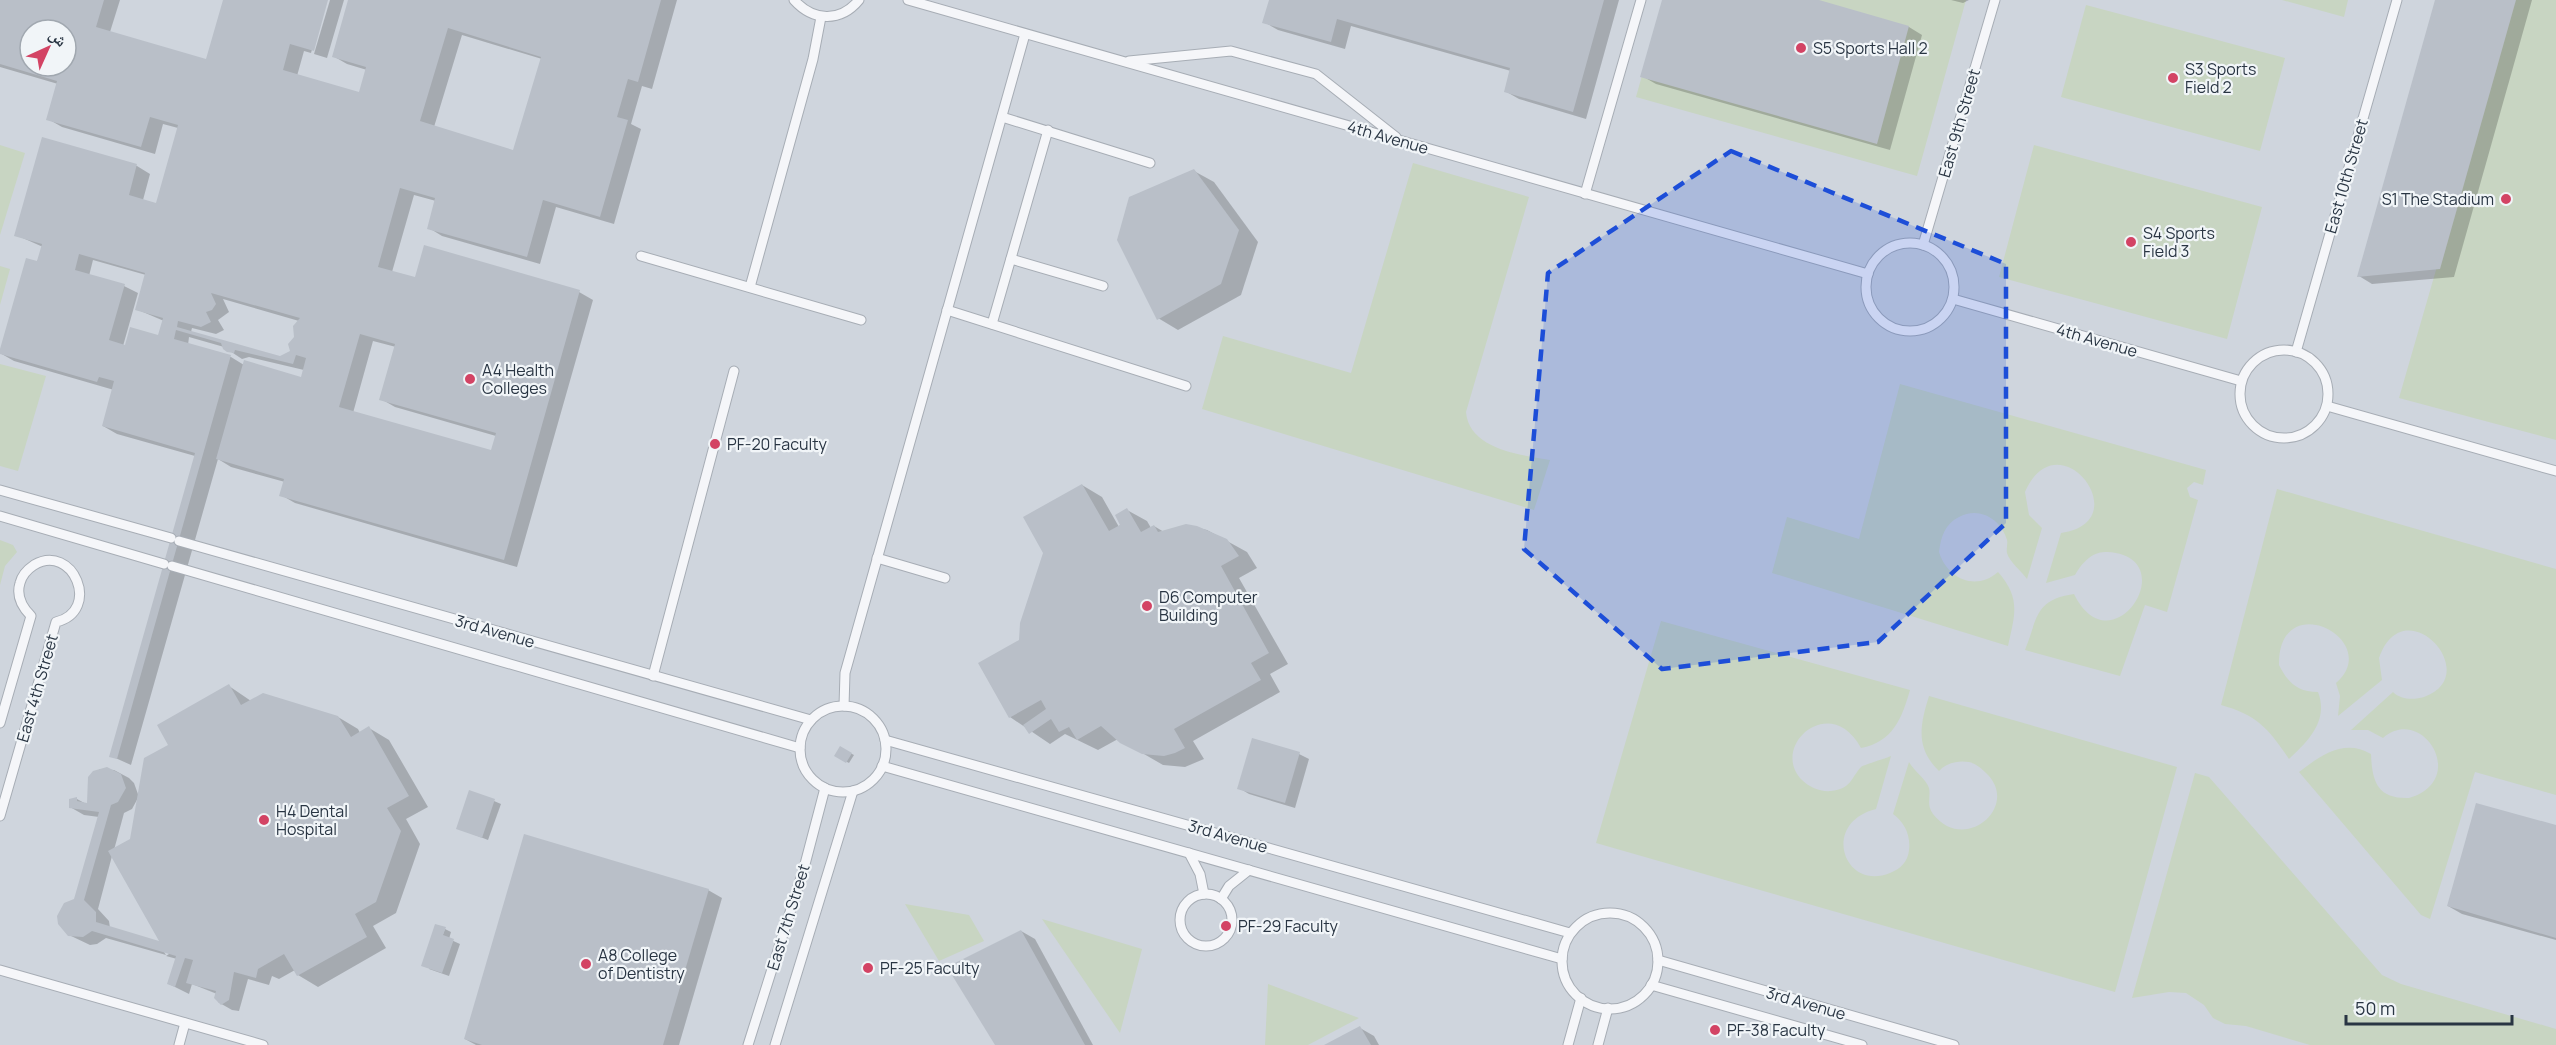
<svg xmlns="http://www.w3.org/2000/svg" width="2556" height="1045" viewBox="0 0 2556 1045" font-family="Manrope,'Noto Naskh Arabic',sans-serif">
	<style>
		.built { fill: #cfd5dd; fill-rule: evenodd }
		.green { fill: #c8d5c2 }
		.shadow { fill: #0003; fill-rule: evenodd }
		.building { fill: #b9bfc8; fill-rule: evenodd }
		.lines { fill: none; stroke-linecap: round; stroke-linejoin: round }
		.lane-casing { stroke: #a7adb5; stroke-width: 11 }
		.lane { stroke: #f5f6f9; stroke-width: 9 }
		.marked { fill: #1d4ed8; fill-opacity: 0.2; stroke: #1d4ed8; stroke-width: 4.5; stroke-dasharray: 12 8; stroke-linejoin: round }
		.poi-dot { fill: #d34364; stroke: #f1f5f8; stroke-width: 2 }
		.labels { text-anchor: middle; dominant-baseline: central; stroke-width: 4.5; stroke-linejoin: round; paint-order: stroke }
		.poi-label { font-size: 16px; fill: #293543; stroke: #f1f5f8; text-anchor: start }
		.street-label { font-size: 16px; fill: #293543; stroke: #f1f5f8 }
	</style>
	<rect width="100%" height="100%" fill="#e2e6eb"/>
	<path class="built" d="M0 0H2556V1045H0ZM30 30H66V66H30Z"/>
	<g class="green">
		<path d="M1663 0H1966L1917 176 1636 97Z"/>
		<path d="M2282 0H2348L2344 17Z"/>
		<path d="M2514 0H2556V440L2399 398Z"/>
		<path d="M2086 5 2285 58 2260 151 2061 97Z"/>
		<path d="M0 145 25 153 0 235Z"/>
		<path d="M2034 145 2262 207 2227 339 1999 277Z"/>
		<path d="M1413 163 1529 197 1466 412C1469 449 1520 455 1550 460L1534 510 1202 409 1223 336 1351 373Z"/>
		<path d="M0 266 10 269 0 305Z"/>
		<path d="M0 364 46 376 18 471 0 466Z"/>
		<path d="M1900 384 2206 470 2203 485 2194 482 2187 488 2190 497 2198 500 2167 612 2145 605 2120 676 2025 650C2038 618 2034 600 2074 594 2112 671 2186 556 2107 552 2092 551 2082 563 2075 575L2046 583 2061 533C2140 522 2058 416 2025 492L2029 515 2042 528 2027 579C2022 572 2009 561 2007 553 2006 549 2008 544 2007 540 2001 519 1979 506 1959 517 1945 524 1941 536 1939 552 1947 578 1975 592 1998 572 2021 598 2015 614 2008 646L1772 573 1787 517 1859 539Z"/>
		<path d="M2277 489 2556 569V795L2475 772 2430 919 2421 915 2299 772C2320 756 2344 738 2371 754 2372 781 2377 799 2409 798 2470 780 2422 704 2383 738L2368 730H2351L2393 692C2401 700 2414 700 2424 697 2486 675 2404 586 2379 658L2382 680 2338 716 2340 696 2336 683C2385 640 2278 585 2279 665 2288 683 2298 692 2318 692 2329 721 2308 741 2289 759 2268 728 2257 715 2221 705Z"/>
		<path d="M0 540 13 545 17 552 5 566 0 585Z"/>
		<path d="M1661 621 1910 690C1902 718 1893 742 1861 748 1830 691 1769 747 1802 780 1809 787 1820 792 1831 791 1851 789 1851 778 1861 767 1863 765 1887 758 1891 756L1876 809C1820 823 1844 892 1890 873 1900 869 1908 862 1909 850 1911 835 1904 822 1893 814L1909 762C1913 770 1927 780 1929 788 1931 797 1926 805 1933 814 1964 854 2019 808 1988 775 1982 769 1977 764 1969 762 1958 760 1946 763 1939 771 1915 748 1920 725 1929 696L2177 767 2115 992 1596 843Z"/>
		<path d="M2195 773 2209 777 2382 975 2401 984 2556 1029V1045H2310L2246 1026 2225 1024 2213 1018 2204 1005 2186 993 2169 992 2132 998Z"/>
		<path d="M905 904 969 915 984 941 939 961Z"/>
		<path d="M1042 919 1142 949 1120 1033Z"/>
		<path d="M1268 984 1359 1018 1308 1045H1265Z"/>
	</g>
	<g class="shadow">
		<path d="M1 0H120L110 32 207 61 225 0H326L311 53 304 51 297 76 360 94 367 70 347 64 333 56 349 0H677L652 89 642 86 631 124 641 129 614 224 556 207 540 264 442 236 429 228 436 201 414 195 392 272 416 279 579 292 593 300 517 567 295 503 281 495 285 482 231 467 218 459 131 765 111 756 195 456 117 434 103 426 114 390 14 361 0 353 43 247 16 235 43 139 137 166 150 174 143 200 157 205 178 128 163 124 155 154 62 127 48 119 58 84 0 67ZM30 30H66V66H30ZM462 35 542 59 514 151 434 127ZM93 260 146 275 136 309 164 321 159 337 123 346 138 293 124 286 89 276ZM223 299 299 321 292 352 280 357 191 332 192 328 216 334 224 330 218 320 229 312ZM189 337 224 347 242 359 249 357 304 370 302 379 244 365 231 357 188 345ZM373 341 396 347 381 399 395 407 496 436 492 452 353 413Z"/>
		<path d="M330 0H344L327 58 314 54Z"/>
		<path d="M1270 0H1619L1586 119 1519 99 1505 91 1511 71 1351 26 1345 49 1278 30 1264 22Z"/>
		<path d="M1663 0H1814L1909 27 1922 35 1890 150 1656 84 1642 76Z"/>
		<path d="M1951 0H1969L1963 3Z"/>
		<path d="M2437 0H2532L2454 277 2372 284 2359 276Z"/>
		<path d="M1194 171 1214 182 1258 242 1241 295 1178 330 1158 318Z"/>
		<path d="M1082 485 1102 497 1119 527 1127 510 1147 521 1151 528 1154 526 1164 532 1186 525 1207 530 1247 552 1257 568 1239 578 1288 664 1270 674 1280 692 1193 741 1204 759 1185 767 1163 765 1118 739 1098 750 1065 734 1050 744 1010 717 1020 641Z"/>
		<path d="M229 686 251 701 338 717 358 729 360 733 369 728 389 740 428 807 406 819 420 844 396 913 373 926 386 948 318 987 298 975 295 970 279 979 272 976 269 985 248 979 239 1011 232 1010 218 1002 217 994 192 984 189 994 169 984 177 959 166 956 169 954 112 856 98 909 109 921 110 928 159 944 166 955 106 938 97 944 90 945 69 935 99 817 84 815 70 807 77 799 88 805 89 778 100 769 114 770 129 778 134 783 139 797 170 745ZM138 798 131 840 114 850 124 813 132 809Z"/>
		<path d="M840 748 854 755 849 763 836 756Z"/>
		<path d="M1299 754 1309 759 1295 808 1249 794 1239 788Z"/>
		<path d="M494 801 501 804 488 840 457 828Z"/>
		<path d="M2556 827V940L2462 914 2448 906Z"/>
		<path d="M708 890 722 898 679 1045H476L465 1039Z"/>
		<path d="M445 929 451 932 449 939 460 944 449 976 429 969Z"/>
		<path d="M1021 931 1035 939 1093 1045H996Z"/>
		<path d="M1360 1028 1374 1036 1379 1045H1327Z"/>
	</g>
	<g class="building">
		<path d="M0 0H104L96 27 206 59 223 0H328L314 51 290 44 283 70 359 92 366 67 332 57 348 0H661L638 82 628 79 617 117 628 120 600 217 543 200 527 257 427 229 435 198 400 188 378 267 415 277 424 245 580 290 504 560 279 496 284 479 216 459 244 360 301 377 306 358 296 355 293 364 235 350 234 353 227 352 223 349 221 343 176 330 174 339 231 355 117 759 109 757 195 453 102 426 114 381 99 377 97 382 0 354V349L26 258 37 261 42 244 14 236 42 137 137 164 129 195 156 203 178 125 150 117 141 147 46 120 57 81 0 64ZM448 28 541 57 513 150 420 121ZM30 30H66V66H30ZM79 254 145 273 135 310 163 318 158 335 130 327 125 345 109 340 125 284 75 270ZM211 293 300 318 293 326 294 337 288 344 290 351 280 356 177 327 178 321 201 327 211 322 206 312 212 310 216 304ZM360 334 395 344 379 400 496 433 491 450 339 407Z"/>
		<path d="M1269 0H1604L1573 112 1504 92 1510 68 1337 19 1331 42 1262 23Z"/>
		<path d="M1662 0H1819L1909 26 1877 144 1640 77Z"/>
		<path d="M2435 0H2516L2440 269 2357 277Z"/>
		<path d="M1194 169 1239 230 1221 284 1157 320 1117 240 1129 197Z"/>
		<path d="M1082 484 1109 531 1120 525 1115 515 1127 508 1141 532 1154 525 1158 532 1186 524 1197 526 1227 539 1239 556 1221 566 1269 653 1251 663 1261 680 1174 729 1185 748 1175 753 1164 756 1142 754 1120 743 1101 726 1077 740 1069 727 1059 732 1051 719 1029 734 1023 725 1046 709 1041 700 1009 718 978 663 1019 640 1020 623 1043 553 1023 517Z"/>
		<path d="M229 684 241 705 263 693 338 716 351 737 369 726 409 796 387 808 401 831 376 902 355 914 367 937 297 976 284 954 258 969 256 978 234 972 229 1000 221 1005 214 998 216 991 186 983 193 960 185 958 175 987 167 984 176 956 92 931 83 937 68 936 58 924 57 916 64 903 74 899 99 812 69 808V799L77 797V801L87 803 88 777 93 771 107 767 121 774 126 788 118 802 111 805 84 900 96 912V922L159 941 108 851 130 839 144 758 168 745 157 725Z"/>
		<path d="M1252 738 1300 752 1285 803 1237 789Z"/>
		<path d="M840 746 852 753 846 763 834 756Z"/>
		<path d="M469 790 495 799 482 838 456 829Z"/>
		<path d="M2476 803 2556 825V938L2447 906Z"/>
		<path d="M524 834 709 889 663 1045H482L464 1039Z"/>
		<path d="M435 924 446 927 443 935 454 939 442 973 421 966Z"/>
		<path d="M1021 930 1085 1045H995L947 967Z"/>
		<path d="M1360 1026 1371 1045H1324Z"/>
	</g>
	<g class="lines">
		<g class="lane-casing">
			<g id="lane">
				<path d="M794 0C813 21 840 23 859 0"/>
				<path d="M908 0 1868 274"/>
				<path d="M1129 61 1231 51 1316 74 1396 137"/>
				<path d="M1002 117 1150 163"/>
				<path d="M1585 194 1641 0"/>
				<circle cx="1910" cy="287" r="44"/>
				<path d="M1923 245 1995 0"/>
				<path d="M641 256 861 320"/>
				<path d="M1011 259 1103 286"/>
				<path d="M750 287 813 59 821 17"/>
				<path d="M1953 299 2241 381"/>
				<path d="M947 310 1186 386"/>
				<path d="M992 324 1048 130"/>
				<circle cx="2284" cy="394" r="44"/>
				<path d="M2296 352 2397 0"/>
				<path d="M2327 406 2556 471"/>
				<path d="M0 490 171 538"/>
				<path d="M0 516 164 564"/>
				<path d="M179 541 811 720"/>
				<path d="M877 558 945 578"/>
				<path d="M172 566 800 748"/>
				<path d="M653 676 734 371"/>
				<path d="M844 706 845 673 1025 34"/>
				<circle cx="843" cy="749" r="43"/>
				<path d="M0 723 31 616C22 607 16 596 20 583 22 575 28 569 34 565 73 542 102 611 56 622L0 816"/>
				<path d="M885 740 1570 933"/>
				<path d="M882 766 1562 959"/>
				<path d="M1189 853 1200 874 1204 894"/>
				<circle cx="1206" cy="920" r="26"/>
				<path d="M1221 899 1229 886 1249 870"/>
				<circle cx="1610" cy="961" r="48"/>
				<path d="M1658 960 1954 1045"/>
				<path d="M0 970 263 1045"/>
				<path d="M1651 985 1862 1045"/>
				<path d="M179 1045 185 1023"/>
				<path d="M748 1045 804 868 825 788"/>
				<path d="M775 1045 853 791"/>
				<path d="M1568 1045 1581 998"/>
				<path d="M1598 1045 1608 1008"/>
			</g>
		</g>
		<use href="#lane" class="lane"/>
	</g>
	<path class="marked" d="M1731 151 2006 264V523L1878 642 1662 669 1524 549 1548 273Z"/>
	<g class="poi-dot">
		<circle cx="1801" cy="48" r="6"/>
		<circle cx="2173" cy="78" r="6"/>
		<circle cx="2506" cy="199" r="6"/>
		<circle cx="2131" cy="242" r="6"/>
		<circle cx="470" cy="379" r="6"/>
		<circle cx="715" cy="444" r="6"/>
		<circle cx="1147" cy="606" r="6"/>
		<circle cx="264" cy="820" r="6"/>
		<circle cx="1226" cy="926" r="6"/>
		<circle cx="586" cy="964" r="6"/>
		<circle cx="868" cy="968" r="6"/>
		<circle cx="1715" cy="1030" r="6"/>
	</g>
	<g class="labels">
		<g class="poi-label">
			<text x="1813" y="48">S5 Sports Hall 2</text>
			<text x="2185" y="69">S3 Sports<tspan x="2185" dy="18">Field 2</tspan></text>
			<text x="2494" y="199" text-anchor="end">S1 The Stadium</text>
			<text x="2143" y="233">S4 Sports<tspan x="2143" dy="18">Field 3</tspan></text>
			<text x="482" y="370">A4 Health<tspan x="482" dy="18">Colleges</tspan></text>
			<text x="727" y="444">PF-20 Faculty</text>
			<text x="1159" y="597">D6 Computer<tspan x="1159" dy="18">Building</tspan></text>
			<text x="276" y="811">H4 Dental<tspan x="276" dy="18">Hospital</tspan></text>
			<text x="1238" y="926">PF-29 Faculty</text>
			<text x="598" y="955">A8 College<tspan x="598" dy="18">of Dentistry</tspan></text>
			<text x="880" y="968">PF-25 Faculty</text>
			<text x="1727" y="1030">PF-38 Faculty</text>
		</g>
		<g class="street-label">
			<text transform="translate(1959 123) rotate(-74)">East 9th Street</text>
			<text transform="translate(1388 137) rotate(16)">4th Avenue</text>
			<text transform="translate(2346 176) rotate(-74)">East 10th Street</text>
			<text transform="translate(2097 340) rotate(16)">4th Avenue</text>
			<text transform="translate(495 631) rotate(16)">3rd Avenue</text>
			<text transform="translate(37 688) rotate(-74)">East 4th Street</text>
			<text transform="translate(1228 836) rotate(16)">3rd Avenue</text>
			<text transform="translate(788 917) rotate(-73)">East 7th Street</text>
			<text transform="translate(1806 1003) rotate(16)">3rd Avenue</text>
		</g>
	</g>
	<g transform="translate(48 48) rotate(45)"><circle r="28" fill="#f1f5f8" stroke="#a1a8b0" stroke-width="1.5"/>
	<path d="M0-4.5L10 22L0 15L-10 22Z" fill="#d34364"/>
	<text y="-9" font-size="16" font-weight="bold" text-anchor="middle" fill="#293543">ش</text>
	</g>
	<path d="M2346 1015v9h166v-9" fill="none" stroke="#293543" stroke-width="3"/>
	<text x="2355" y="1015" font-size="18" fill="#293543" stroke="#f1f5f8" stroke-width="4.5" paint-order="stroke">50 m</text>
</svg>
